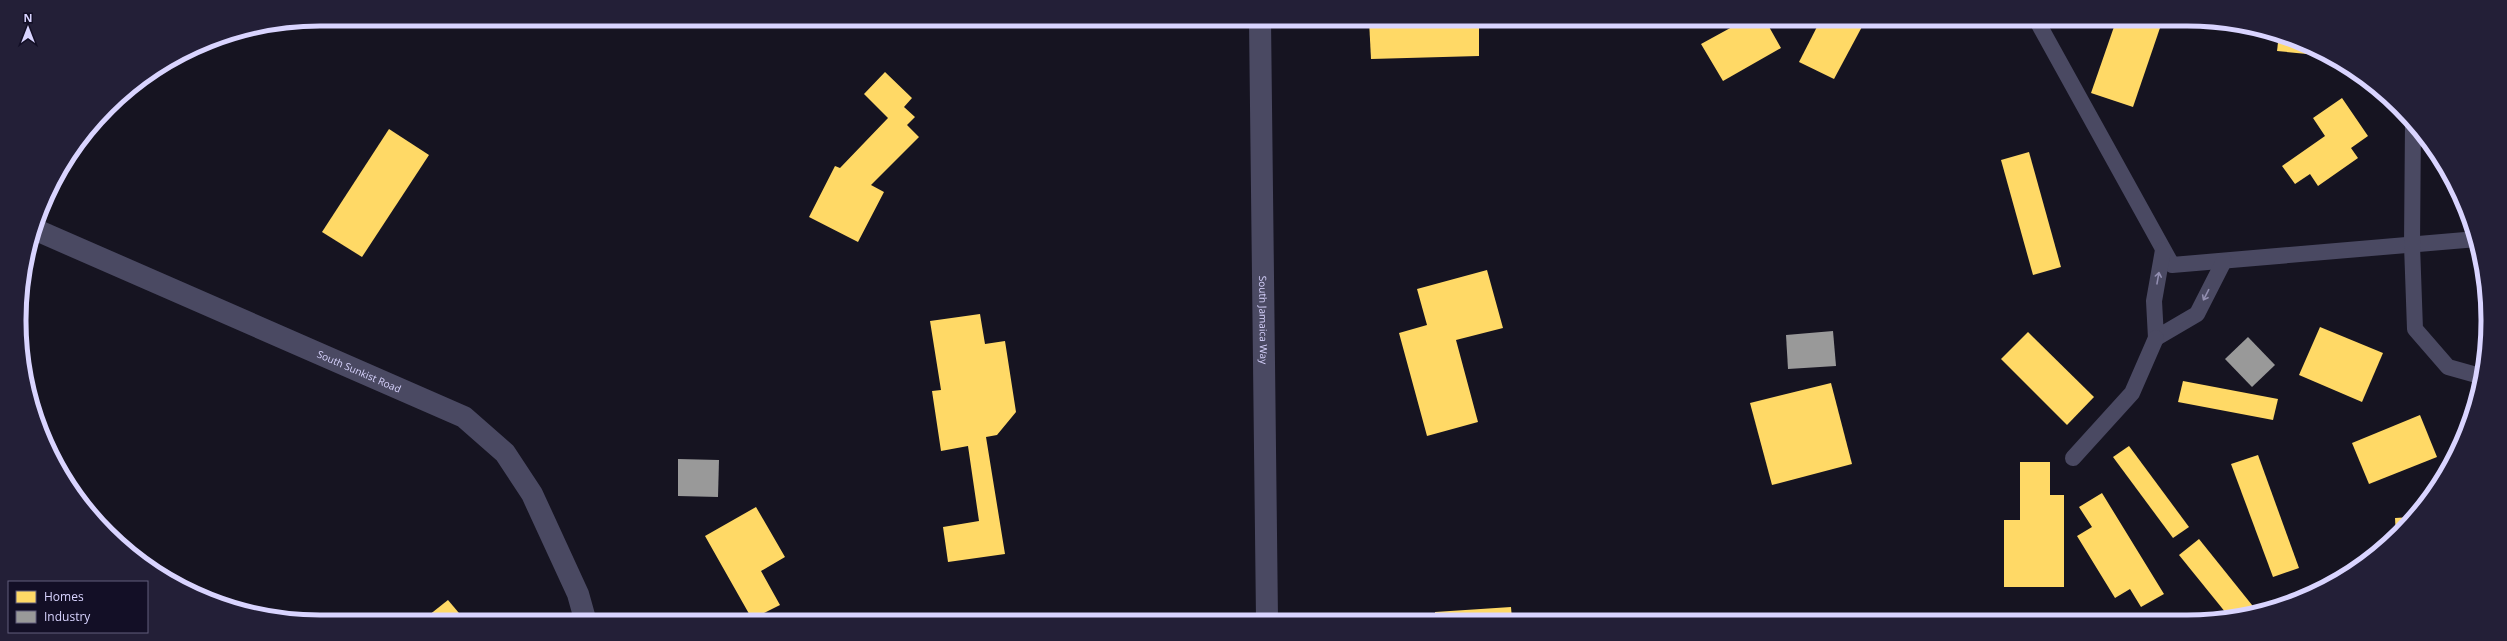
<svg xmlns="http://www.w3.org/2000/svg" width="2507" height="641" viewBox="0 0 2507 641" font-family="'Open Sans',sans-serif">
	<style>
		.homes { fill: #ffd966 }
		.industry { fill: #999 }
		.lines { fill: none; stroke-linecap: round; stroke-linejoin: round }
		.lane { stroke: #4a4962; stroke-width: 16 }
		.street { stroke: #4a4962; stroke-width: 22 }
		.oneway { stroke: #928eb0 }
		.labels { text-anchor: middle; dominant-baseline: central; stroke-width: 4; stroke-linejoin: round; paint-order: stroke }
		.street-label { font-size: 10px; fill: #d9d4ff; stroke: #130f26 }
		.rim { fill: none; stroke: #d9d4ff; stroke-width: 5 }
	</style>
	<rect width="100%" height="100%" fill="#161421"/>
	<g class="homes">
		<path d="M852 20H897V24L852 26Z"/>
		<path d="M1369 20 1479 21V56L1371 59Z"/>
		<path d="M1743 21H1775L1768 25 1781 48 1723 81 1701 44Z"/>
		<path d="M1820 21 1864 23 1834 79 1799 62Z"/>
		<path d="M2116 21 2162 22 2133 107 2091 93Z"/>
		<path d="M2279 34 2284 35 2328 56 2277 51Z"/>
		<path d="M885 72 912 98 904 107 915 117 907 125 919 137 871 185 884 192 858 242 809 217 835 166 840 168 888 118 864 94Z"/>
		<path d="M2342 98 2368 136 2351 148 2358 158 2318 186 2310 174 2295 184 2282 166 2325 136 2313 118Z"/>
		<path d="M389 129 429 155 362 257 322 232Z"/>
		<path d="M2029 152 2061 267 2033 275 2001 160Z"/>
		<path d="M1487 270 1503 328 1456 340 1478 422 1427 436 1399 333 1427 325 1417 289Z"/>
		<path d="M980 314 985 344 1005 341 1016 412 997 435 986 437 1005 554 948 562 943 527 979 521 968 446 941 451 932 391 941 390 930 321Z"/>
		<path d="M2320 327 2383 353 2362 402 2299 375Z"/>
		<path d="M2028 332 2094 397 2067 425 2001 359Z"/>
		<path d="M2183 381 2278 399 2273 420 2178 402Z"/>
		<path d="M1831 383 1852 464 1772 485 1750 403Z"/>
		<path d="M2420 415 2437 457 2369 484 2352 443Z"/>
		<path d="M2129 446 2189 527 2173 538 2113 457Z"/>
		<path d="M2258 455 2299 568 2273 577 2231 464Z"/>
		<path d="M2020 462H2050V495H2064V587H2004V520H2020Z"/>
		<path d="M2102 493 2164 594 2141 607 2130 589 2115 598 2077 536 2092 527 2079 507Z"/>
		<path d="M756 507 785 557 761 571 780 605 752 619 705 536Z"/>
		<path d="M2412 517 2400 534 2396 537 2395 518Z"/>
		<path d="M2199 539 2256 610 2230 618 2179 555Z"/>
		<path d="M448 600 464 619H424Z"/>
		<path d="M1511 607 1512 619H1435V612Z"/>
	</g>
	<g class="industry">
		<path d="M1833 331 1836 366 1788 369 1786 335Z"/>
		<path d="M2248 337 2275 365 2252 387 2225 359Z"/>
		<path d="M678 459 719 460 718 497 678 496Z"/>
	</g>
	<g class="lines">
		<g class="lane">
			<path d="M2037 21 2172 265 2477 239"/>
			<path d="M2413 123 2412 245 2415 329 2448 367 2480 376"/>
			<path d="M2163 250 2154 301 2156 338 2197 314 2224 261"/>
			<path d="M2073 458 2132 393 2156 338"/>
		</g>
		<g class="street">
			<path id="s1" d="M1260 20 1267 619"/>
			<path id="s2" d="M34 229 464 417 505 453 532 494 578 594 585 619"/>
		</g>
	</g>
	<defs><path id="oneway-shaft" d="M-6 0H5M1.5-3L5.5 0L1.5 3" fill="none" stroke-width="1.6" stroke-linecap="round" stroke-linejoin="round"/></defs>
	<g class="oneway">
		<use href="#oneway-shaft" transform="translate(2158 278) rotate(-80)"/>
		<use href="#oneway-shaft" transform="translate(2206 295) rotate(117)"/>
	</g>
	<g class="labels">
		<g class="street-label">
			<text stroke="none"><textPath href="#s1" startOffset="300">South Jamaica Way</textPath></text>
			<text stroke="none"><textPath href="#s2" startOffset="355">South Sunkist Road</textPath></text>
		</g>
	</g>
	<path d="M0 0H2507V641H0ZM320 26H2187A294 294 0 0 1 2481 320V321A294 294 0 0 1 2187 615H320A294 294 0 0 1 26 321V320A294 294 0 0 1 320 26Z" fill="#231f37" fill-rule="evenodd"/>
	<path class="rim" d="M320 26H2187A294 294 0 0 1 2481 320V321A294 294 0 0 1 2187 615H320A294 294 0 0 1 26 321V320A294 294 0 0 1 320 26Z"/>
	<rect x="8" y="581" width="140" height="52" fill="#130f26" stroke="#625e7d"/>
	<rect x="16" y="591" width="20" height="12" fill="#ffd966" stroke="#625e7d"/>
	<text x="44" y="601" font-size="12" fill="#d9d4ff">Homes</text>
	<rect x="16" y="611" width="20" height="12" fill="#999999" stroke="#625e7d"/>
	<text x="44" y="621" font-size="12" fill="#d9d4ff">Industry</text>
	<g transform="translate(28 28)" stroke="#130f26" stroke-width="3" paint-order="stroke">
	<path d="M0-3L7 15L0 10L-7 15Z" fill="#d9d4ff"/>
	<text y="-6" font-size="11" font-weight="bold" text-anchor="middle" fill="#d9d4ff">N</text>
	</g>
</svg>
